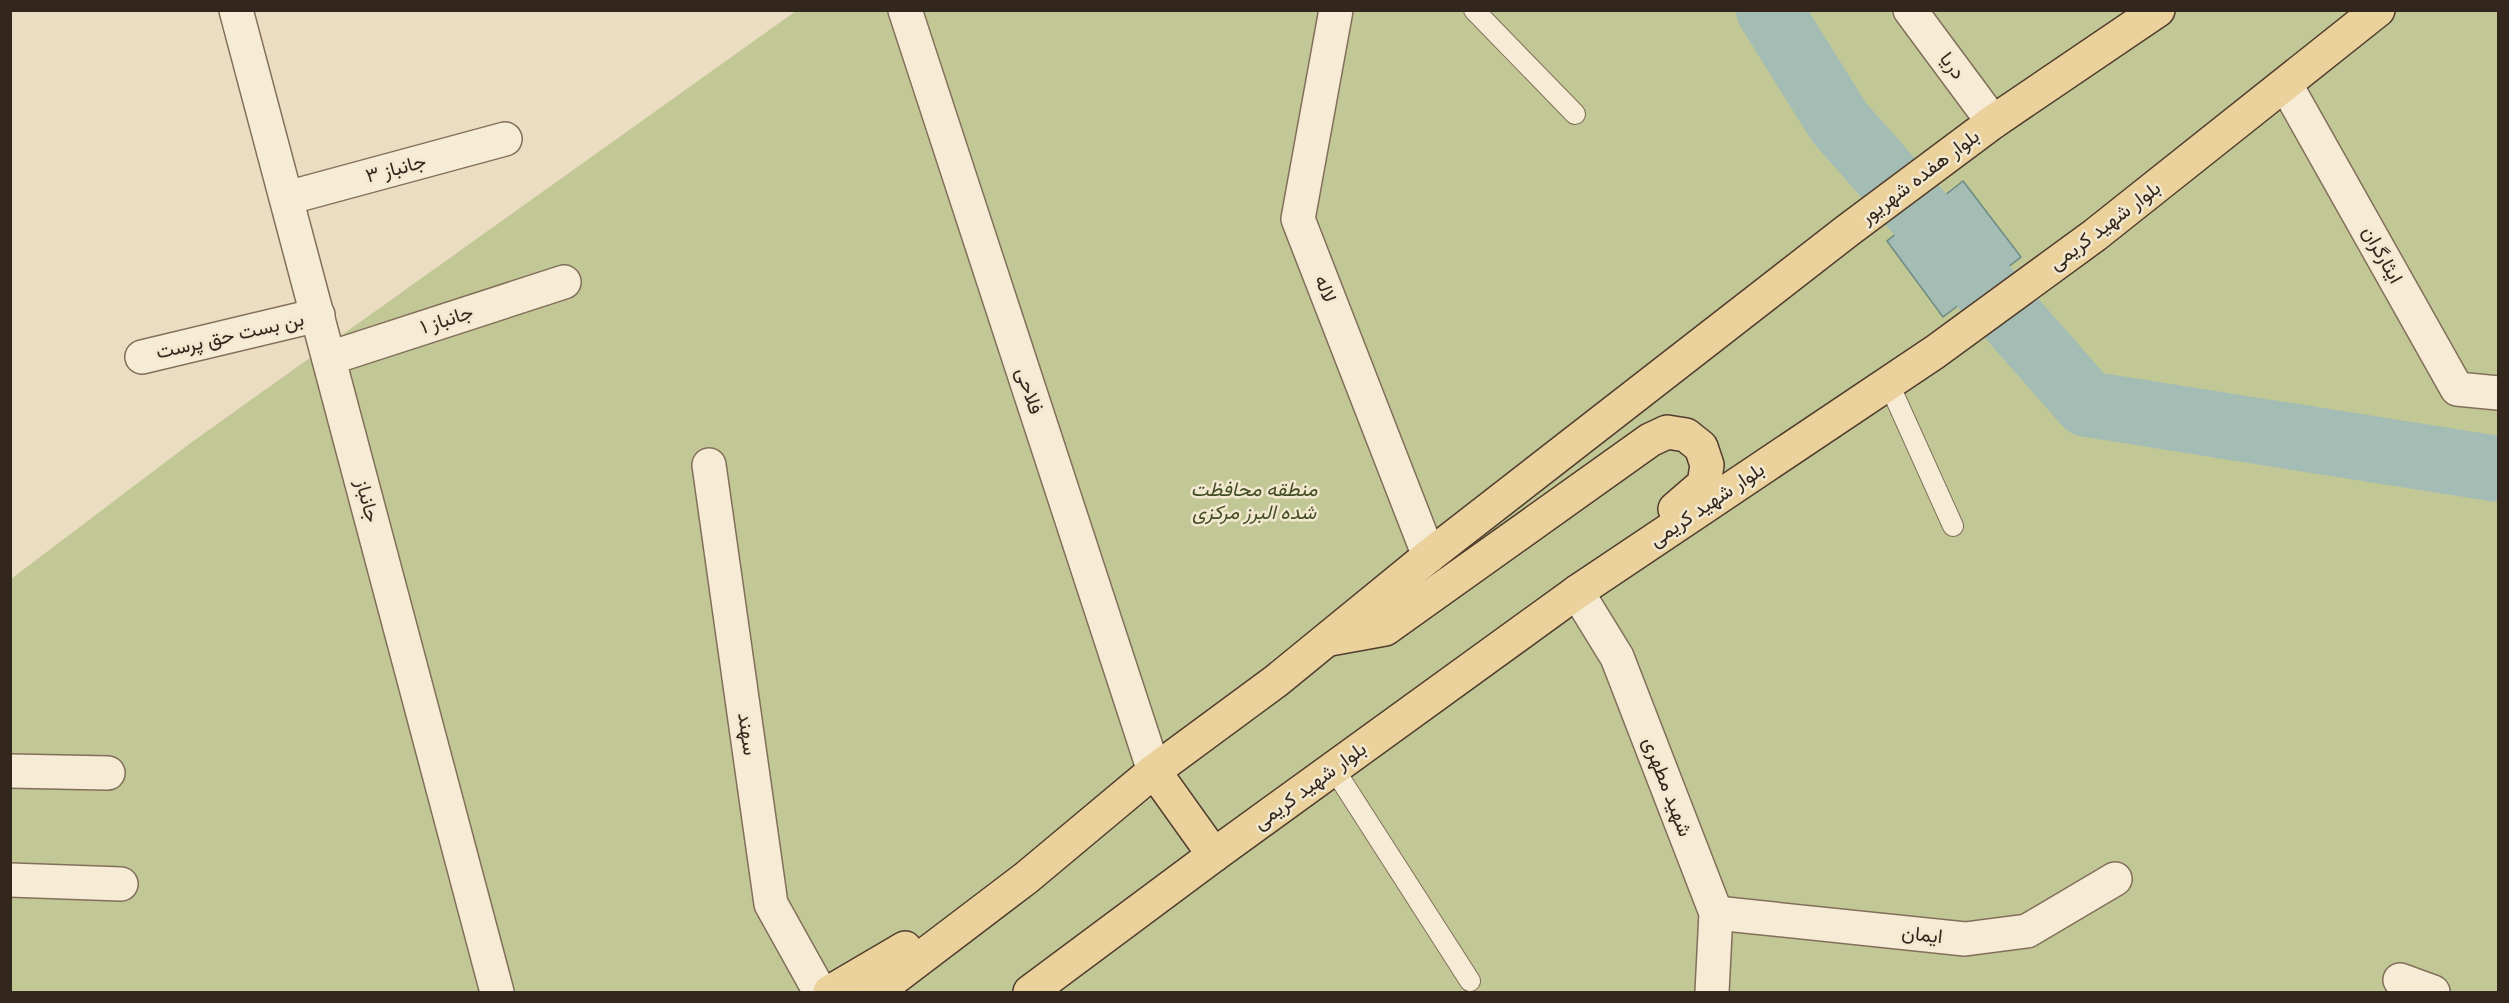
<svg xmlns="http://www.w3.org/2000/svg" width="2509" height="1003" viewBox="0 0 2509 1003" font-family="Spectral,Vazirmatn,serif">
	<style>
		.green { fill: #c2c796 }
		.water { fill: #a3bdb5; stroke: #6b8a82; stroke-width: 1.5 }
		.lines { fill: none; stroke-linecap: round; stroke-linejoin: round }
		.river { stroke: #a3bdb5; stroke-width: 66 }
		.service-casing { stroke: #826f5a; stroke-width: 22 }
		.minor-casing { stroke: #826f5a; stroke-width: 36 }
		.tertiary-casing { stroke: #826f5a; stroke-width: 36 }
		.primary-casing { stroke: #503d2e; stroke-width: 36 }
		.service { stroke: #f6ebd4; stroke-width: 20 }
		.minor { stroke: #f6ebd4; stroke-width: 33 }
		.tertiary { stroke: #f6ebd4; stroke-width: 33 }
		.primary { stroke: #ebd19b; stroke-width: 33 }
		.labels { text-anchor: middle; dominant-baseline: central; stroke-width: 5; stroke-linejoin: round; paint-order: stroke }
		.street-label { font-size: 20px; fill: #33271d; stroke: #f2e8d0 }
		.park-label { font-size: 20px; font-style: italic; fill: #444e25; stroke: #f2e8d0 }
	</style>
	<rect width="100%" height="100%" fill="#eaddc1"/>
	<path class="green" d="M796 11H2498V992H11V579L192 442Z"/>
	<path class="water" d="M1963 181 2021 257 1943 317 1887 241Z"/>
	<g class="lines">
		<path class="river" d="M1769 10 1839 122 2087 404 2498 469"/>
		<g class="service-casing">
			<g id="service">
				<path d="M1474 10 1575 114"/>
				<path d="M1889 384 1953 526"/>
				<path d="M1334 769 1470 981"/>
			</g>
		</g>
		<g class="minor-casing">
			<g id="minor">
				<path d="M236 10 497 992"/>
				<path d="M905 10 1154 771"/>
				<path d="M1336 10 1298 219 1429 556"/>
				<path d="M1910 10 1993 122"/>
				<path d="M287 198 505 139"/>
				<path d="M142 357 318 315"/>
				<path d="M330 358 564 282"/>
				<path d="M709 465 771 904 820 992"/>
				<path d="M10 771 108 773"/>
				<path d="M10 880 121 884"/>
				<path d="M1716 913 1965 939 2027 931 2115 879"/>
				<path d="M2400 980 2433 992"/>
			</g>
		</g>
		<g class="tertiary-casing">
			<g id="tertiary">
				<path d="M2286 85 2457 389 2498 393"/>
				<path d="M1577 592 1617 657 1716 913 1712 992"/>
			</g>
		</g>
		<g class="primary-casing">
			<g id="primary">
				<path d="M1330 639 1385 629 1650 440 1667 432 1686 435 1701 447 1707 465 1704 484 1675 509"/>
				<path d="M1154 771 1214 855"/>
				<path d="M830 992 905 948"/>
				<path d="M876 992 1026 878 1154 771 1276 681 1429 556 1847 231 1993 122 2158 10"/>
				<path d="M1030 992 1214 855 1577 592 1935 352 2095 235 2378 10"/>
			</g>
		</g>
		<use href="#service" class="service"/>
		<use href="#minor" class="minor"/>
		<use href="#tertiary" class="tertiary"/>
		<use href="#primary" class="primary"/>
	</g>
	<g class="labels">
		<g class="street-label">
			<text transform="translate(1952 66) rotate(53)">دریا</text>
			<text transform="translate(396 169) rotate(-15)">جانباز ۳</text>
			<text transform="translate(1920 177) rotate(-37)">بلوار هفده شهریور</text>
			<text transform="translate(2105 226) rotate(-37)">بلوار شهید کریمی</text>
			<text transform="translate(2382 255) rotate(61)">ایثارگران</text>
			<text transform="translate(1325 289) rotate(69)">لاله</text>
			<text transform="translate(447 320) rotate(-18)">جانباز ۱</text>
			<text transform="translate(230 336) rotate(-13)">بن بست حق پرست</text>
			<text transform="translate(1029 391) rotate(72)">فلاحی</text>
			<text transform="translate(367 501) rotate(75)">جانباز</text>
			<text transform="translate(1707 505) rotate(-34)">بلوار شهید کریمی</text>
			<text transform="translate(747 734) rotate(82)">سهند</text>
			<text transform="translate(1310 786) rotate(-36)">بلوار شهید کریمی</text>
			<text transform="translate(1667 787) rotate(69)">شهید مطهری</text>
			<text transform="translate(1922 935) rotate(6)">ایمان</text>
		</g>
		<g class="park-label">
			<text x="1254" y="490">منطقه محافظت<tspan x="1254" dy="23">شده البرز مرکزی</tspan></text>
		</g>
	</g>
	<rect width="2509" height="1003" fill="none" stroke="#33271d" stroke-width="24"/>
</svg>
